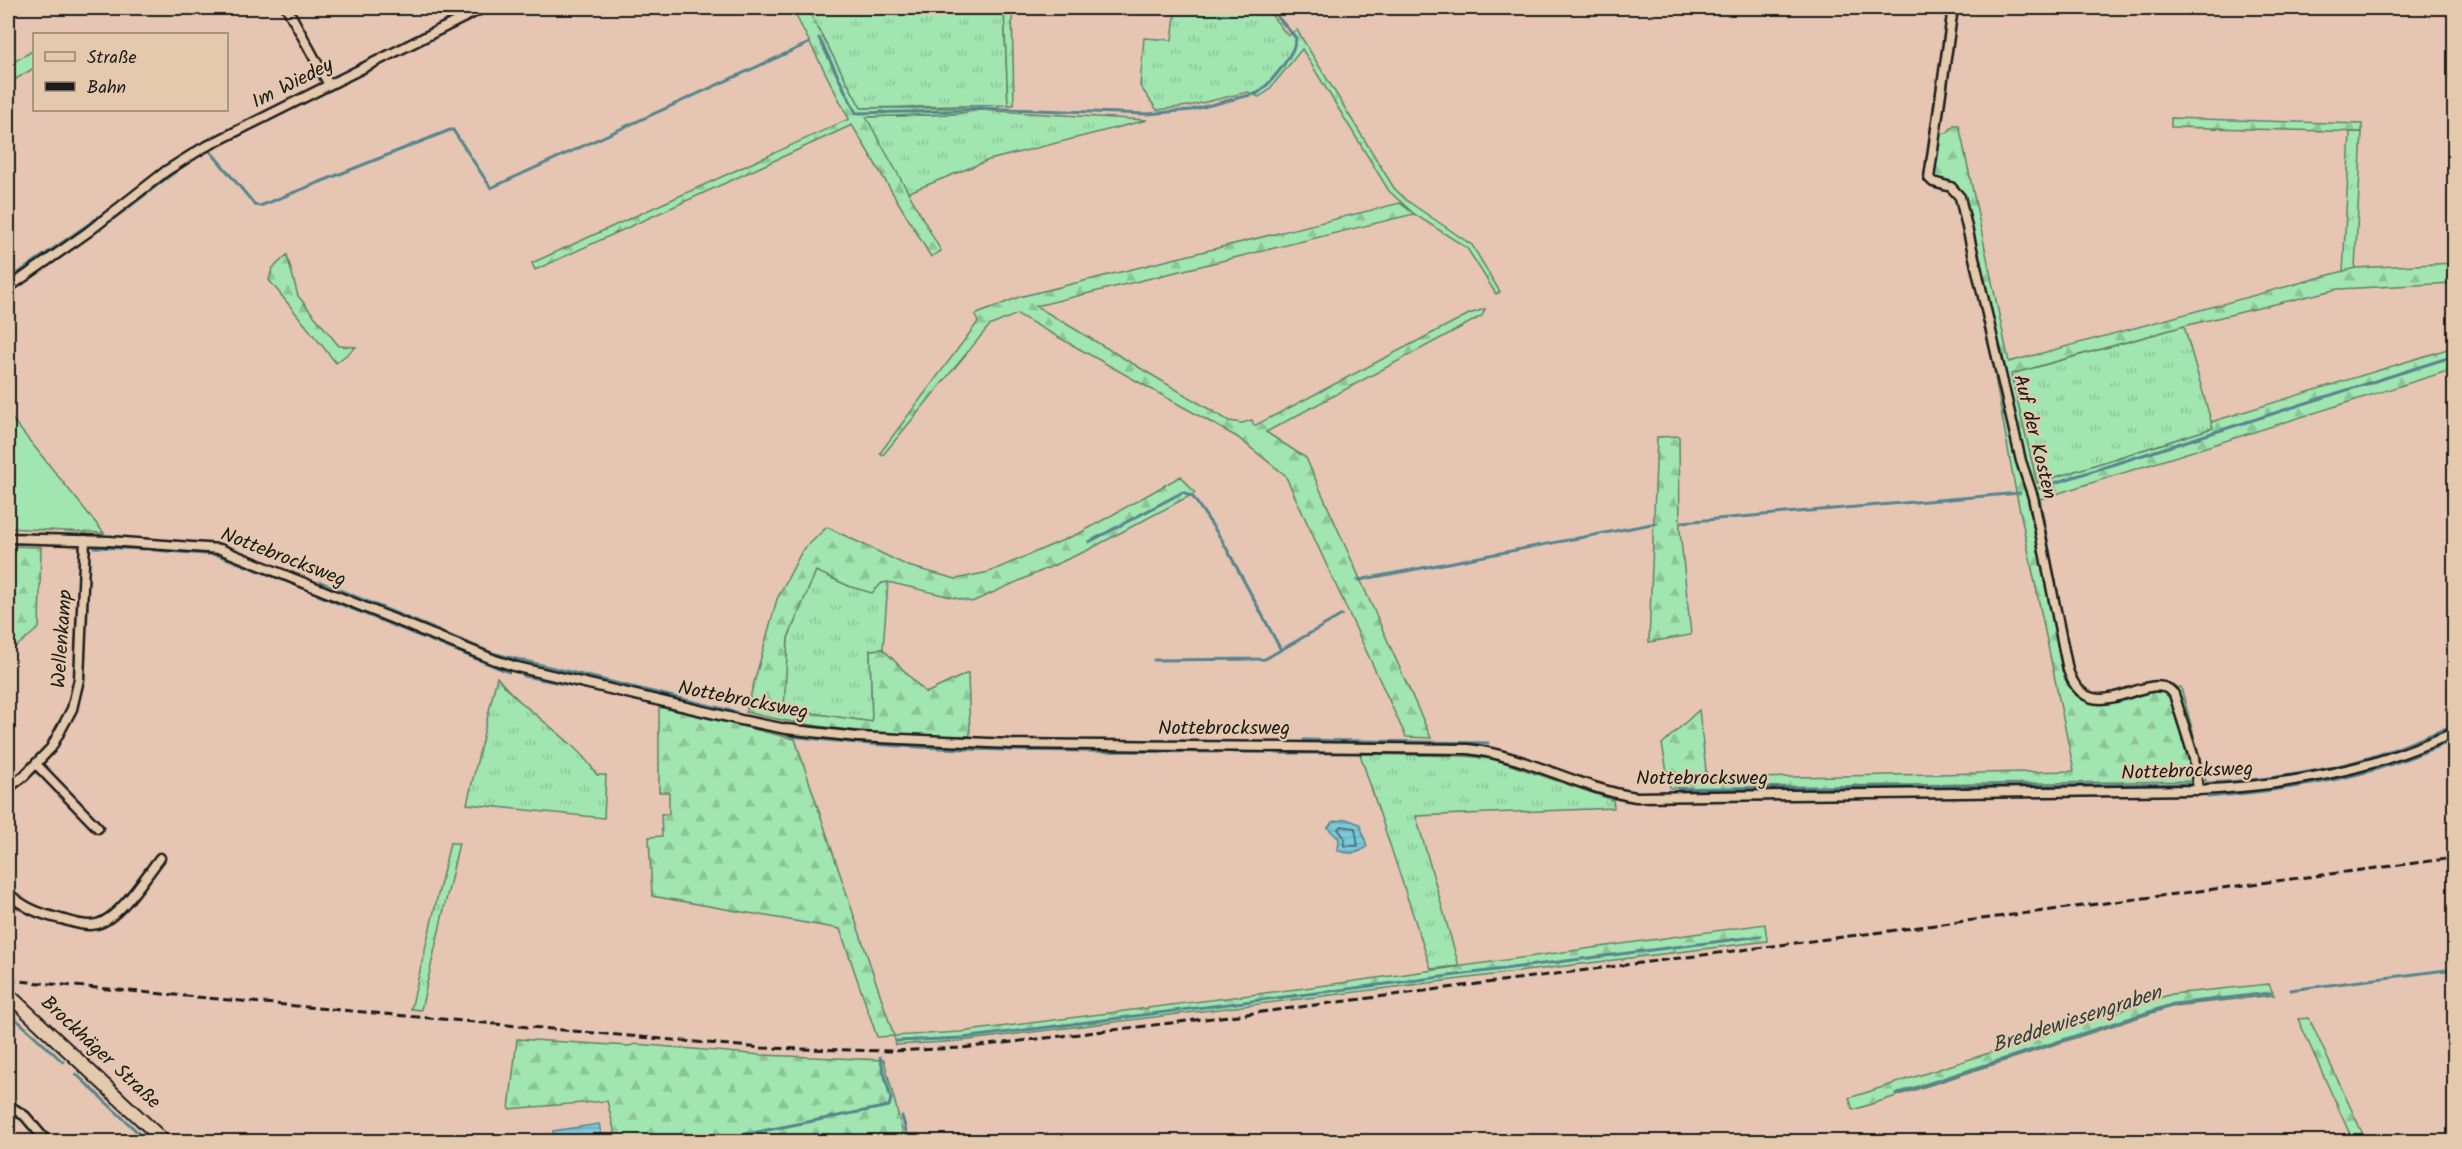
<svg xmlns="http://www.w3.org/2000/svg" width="2462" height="1149" viewBox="0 0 2462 1149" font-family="Kalam,sans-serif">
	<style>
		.grass { fill: url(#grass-tufts); stroke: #5e8066; stroke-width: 1.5 }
		.forest { fill: url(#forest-firs); stroke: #5e8066; stroke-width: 1.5 }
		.pitch { fill: #a1e5b0; stroke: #5e8066; stroke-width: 1.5 }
		.water { fill: url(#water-rules); stroke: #56848e; stroke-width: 1.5 }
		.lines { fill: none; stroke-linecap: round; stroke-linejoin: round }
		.shore { stroke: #426168; stroke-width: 1.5 }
		.stream { stroke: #56848e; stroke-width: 3 }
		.minor-casing { stroke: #1c1c1c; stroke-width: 13 }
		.secondary-casing { stroke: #1c1c1c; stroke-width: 16 }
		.minor { stroke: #e4c9ac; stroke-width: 8 }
		.secondary { stroke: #e4c9ac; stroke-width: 12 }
		.rail { stroke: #1c1c1c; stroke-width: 3; stroke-dasharray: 9 4.5; stroke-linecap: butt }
		.labels { text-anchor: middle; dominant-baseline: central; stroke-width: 4.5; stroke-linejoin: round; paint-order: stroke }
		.street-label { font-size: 20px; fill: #1c1c1c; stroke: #e4c9ac }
		.water-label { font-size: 21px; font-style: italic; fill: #2f3f42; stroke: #e4c9ac }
	</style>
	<defs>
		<pattern id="grass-tufts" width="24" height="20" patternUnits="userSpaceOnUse" patternTransform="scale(1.5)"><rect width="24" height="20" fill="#a1e5b0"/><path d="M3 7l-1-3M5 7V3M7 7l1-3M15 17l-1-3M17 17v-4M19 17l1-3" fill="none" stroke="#8ac497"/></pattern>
		<pattern id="forest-firs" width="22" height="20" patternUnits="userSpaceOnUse" patternTransform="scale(1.5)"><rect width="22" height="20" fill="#a1e5b0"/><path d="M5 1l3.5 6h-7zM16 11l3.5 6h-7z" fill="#8ac497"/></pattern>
		<pattern id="water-rules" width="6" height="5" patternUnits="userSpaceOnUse" patternTransform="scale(1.5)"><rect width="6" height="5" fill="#7cc9da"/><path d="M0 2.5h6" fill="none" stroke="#6bacba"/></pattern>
	</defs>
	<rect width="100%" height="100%" fill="#e6c6b3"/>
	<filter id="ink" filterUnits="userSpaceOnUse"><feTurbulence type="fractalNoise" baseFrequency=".0167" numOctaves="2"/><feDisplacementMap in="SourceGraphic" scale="12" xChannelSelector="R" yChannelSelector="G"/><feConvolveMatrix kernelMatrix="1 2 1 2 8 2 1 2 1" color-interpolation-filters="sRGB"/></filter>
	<g filter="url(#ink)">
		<g class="grass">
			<path d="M807 8H1004L1008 105 861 108Z"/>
			<path d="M1176 8H1266L1288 36 1297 30 1394 188 1406 200 1472 245 1500 292 1496 294 1467 248 1414 214 1389 191 1302 49 1268 91 1259 97 1248 92 1189 106 1157 110 1140 86 1144 38 1172 40Z"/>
			<path d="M980 110 1147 120 989 160 907 193 865 117 952 114Z"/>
			<path d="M2350 132H2362L2355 268 2343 273Z"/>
			<path d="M2184 326 2213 428 2037 483 2011 374Z"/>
			<path d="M816 570 851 587 888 582 883 649 870 650 872 722 783 709 788 638Z"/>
			<path d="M497 677C525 714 572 735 597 775H606L604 818 467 804Z"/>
			<path d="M1360 754 1465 756 1493 759 1613 800 1614 808 1416 816 1459 966 1431 969Z"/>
			<path d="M450 843H459L421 1010 411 1009Z"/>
		</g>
		<g class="forest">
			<path d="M792 8H807L861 108H951L980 105V110L952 114 866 117 941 251 931 257 852 125 535 270 532 263 849 119Z"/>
			<path d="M1004 8H1012L1014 105H1008Z"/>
			<path d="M34 50V68L8 84V65Z"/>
			<path d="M2171 118 2362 124V132L2171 127Z"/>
			<path d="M1954 125H1959L2009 362 2355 268 2454 263V283L2338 289 2184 326 2011 374 2037 483 2213 428 2211 422 2454 347V369L2040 499 2059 598 2049 600C2054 623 2059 680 2076 695 2084 701 2094 702 2103 702L2181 687 2206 781 1670 788 1662 744 1699 710 1707 779 2074 771 2014 482 1995 377 2003 375 1962 195 1936 180 1933 174 1938 133H1947Z"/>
			<path d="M1400 203 1414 214 1036 306 1229 421 1242 423 1252 420 1254 426 1469 314 1485 309 1482 316 1266 432 1306 458 1431 738 1406 737 1285 475 1237 437 1017 314 989 326 883 455 880 453 978 322 975 315 1019 297Z"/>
			<path d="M287 255 298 296 339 346 356 347 336 363 269 280 272 269Z"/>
			<path d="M1679 436 1680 531 1691 635 1649 642 1657 437Z"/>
			<path d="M1181 476 1195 493 1088 550 972 602 888 582 882 583 872 593 851 587 816 571 788 638 784 709 872 722 870 650 883 649 926 693 968 673 970 736C895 736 819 730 746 712L777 599 802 551 827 527 908 566 956 579 989 572 1082 532Z"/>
			<path d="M8 546 41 547 39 628 8 653Z"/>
			<path d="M659 707 795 739 894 1036 960 1032 1305 988 1765 924 1767 941 961 1041 896 1045 894 1036 877 1037 840 929 652 896 649 837 662 836 661 814H669V792H659Z"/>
			<path d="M2269 984 2274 995 2174 1006 1853 1110 1849 1098 2172 994Z"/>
			<path d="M2309 1018 2366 1141H2353L2298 1019Z"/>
			<path d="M517 1039 629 1046 636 1044 762 1055 884 1060 905 1141H617L607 1101 509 1109Z"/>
		</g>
		<path class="pitch" d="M8 414 104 533 8 528Z"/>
		<g class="water">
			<path d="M1346 819 1360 824 1367 846C1358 855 1349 854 1338 851L1339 839 1328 828 1332 822Z"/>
			<path d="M599 1124 603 1141H554L553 1131Z"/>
		</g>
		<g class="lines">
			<path class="shore" d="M1341 826 1355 828 1358 846H1344V837L1338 829Z"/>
			<g class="stream">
				<path d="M819 38 856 113 951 111 978 108 1147 114 1191 110 1258 93C1271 83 1295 54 1296 38L1270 8"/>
				<path d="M211 152 255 205 260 206 450 130H453L491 188 809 43"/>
				<path d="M90 235C128 210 160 181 198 156"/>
				<path d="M8 280 109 210"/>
				<path d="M2039 488 2454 356"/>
				<path d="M1682 522 2020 493"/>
				<path d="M1089 542 1183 492 1193 497 1222 540 1281 650"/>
				<path d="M94 547 145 549"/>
				<path d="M153 550 218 555 301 587"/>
				<path d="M1359 580 1657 523"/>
				<path d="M320 582 492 653 736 712"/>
				<path d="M318 595 509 672"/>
				<path d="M1154 660 1265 659 1342 615"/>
				<path d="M524 676 595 690"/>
				<path d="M791 736C933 754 1076 750 1218 752"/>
				<path d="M1304 740 1488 743"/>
				<path d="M1233 752H1263"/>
				<path d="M1277 753H1358"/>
				<path d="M2207 783C2255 781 2303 775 2350 763 2386 754 2420 739 2454 725"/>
				<path d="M1678 789 2192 784"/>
				<path d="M2208 797C2265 792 2322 785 2377 769 2403 761 2429 750 2454 740"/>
				<path d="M2290 990 2454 969"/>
				<path d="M17 1020 63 1062"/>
				<path d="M897 1041 963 1038 1761 936"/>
				<path d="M76 1074 148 1142"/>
				<path d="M1896 1094 2174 1004 2271 993"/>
				<path d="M902 1116 909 1142"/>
				<path d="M706 1142 889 1106 891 1099 880 1057"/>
			</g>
			<g class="minor-casing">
				<g id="minor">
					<path d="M287 8 329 85"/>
					<path d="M1953 8 1929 178 1933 182 1951 187 1960 197 2021 461 2033 497 2068 670C2090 736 2151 664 2174 694L2194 758 2198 790"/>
					<path d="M8 288 88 232 166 171 201 149 483 8"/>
					<path d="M8 538 109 541 220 549 495 660 517 667 741 720 786 729 857 737 1011 744 1468 749C1528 756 1577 788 1636 797L2198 790C2259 787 2318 779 2376 762 2403 754 2429 743 2454 733"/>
					<path d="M36 764 98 828"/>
					<path d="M8 788 24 776 51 748 72 709 79 679 85 540"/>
					<path d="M8 893C24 908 40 914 61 919 72 922 85 927 97 924 119 919 146 876 160 858"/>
					<path d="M8 1105 25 1116 47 1142"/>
				</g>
			</g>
			<g class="secondary-casing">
				<path id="secondary" d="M8 994 165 1142"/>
			</g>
			<use href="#minor" class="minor"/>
			<use href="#secondary" class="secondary"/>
			<path class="rail" d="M8 980 762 1048 890 1051 962 1048 1246 1014 2454 858"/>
		</g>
	</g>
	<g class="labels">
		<g class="street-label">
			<text transform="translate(293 84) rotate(-27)">Im Wiedey</text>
			<text transform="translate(2034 437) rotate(76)">Auf der Kosten</text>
			<text transform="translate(283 558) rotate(21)">Nottebrocksweg</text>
			<text transform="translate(63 639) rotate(-86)">Wellenkamp</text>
			<text transform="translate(743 701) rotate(11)">Nottebrocksweg</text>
			<text x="1224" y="729">Nottebrocksweg</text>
			<text transform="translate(2187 772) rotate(-2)">Nottebrocksweg</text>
			<text x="1702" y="779">Nottebrocksweg</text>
			<text transform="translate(100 1053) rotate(43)">Brockhäger Straße</text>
		</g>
		<g class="water-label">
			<text transform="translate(2077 1020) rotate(-18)">Breddewiesengraben</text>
		</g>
	</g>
	<rect width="2462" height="1149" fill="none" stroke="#e4c9ac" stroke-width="30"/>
	<rect x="15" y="15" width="2432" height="1119" fill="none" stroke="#1c1c1c" stroke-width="2" filter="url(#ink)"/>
	<rect x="33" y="33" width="195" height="78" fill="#e4c9ac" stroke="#948472" stroke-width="1.5"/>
	<rect x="45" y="52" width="30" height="9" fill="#e4c9ac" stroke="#948472" stroke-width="1.5"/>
	<text x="87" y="63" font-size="18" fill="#1c1c1c">Straße</text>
	<rect x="45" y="82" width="30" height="9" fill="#1c1c1c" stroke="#948472" stroke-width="1.5"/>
	<text x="87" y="93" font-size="18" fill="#1c1c1c">Bahn</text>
</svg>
